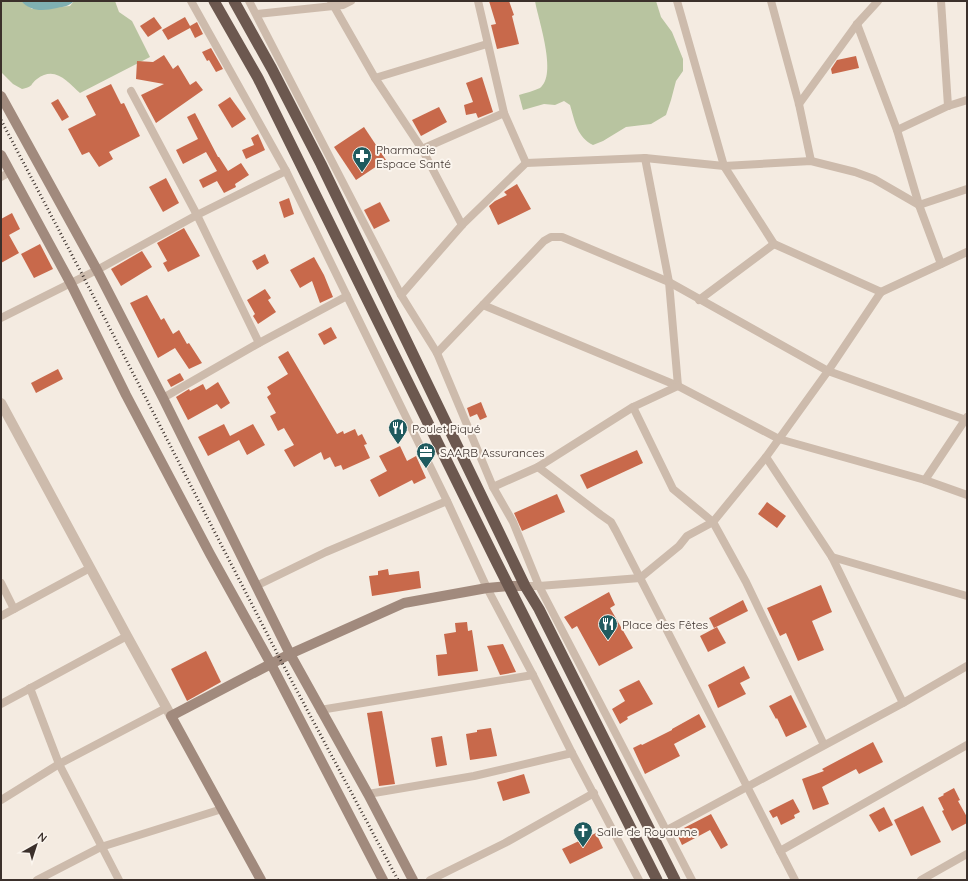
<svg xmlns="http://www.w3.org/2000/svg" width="968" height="881" viewBox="0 0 968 881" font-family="Quicksand,sans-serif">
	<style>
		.green { fill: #b8c4a0 }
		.water { fill: #7fb0b2 }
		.building { fill: #c8694b }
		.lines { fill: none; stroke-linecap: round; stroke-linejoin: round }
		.minor { stroke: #cdbbac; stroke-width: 8 }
		.tertiary { stroke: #cdbbac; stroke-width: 10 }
		.secondary { stroke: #a18a7d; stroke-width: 10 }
		.trunk { stroke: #6c584f; stroke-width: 11 }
		.rail { stroke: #3b302b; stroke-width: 3; stroke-dasharray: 1 3; stroke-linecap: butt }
		.labels { text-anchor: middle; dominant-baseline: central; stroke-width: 4; stroke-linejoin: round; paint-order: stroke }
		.poi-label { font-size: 12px; fill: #3b302b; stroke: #fbf5ee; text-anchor: start }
	</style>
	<rect width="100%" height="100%" fill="#f4ebe1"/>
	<g class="green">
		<path d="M1 1H21L32 9 70 6 74 1H115L119 12 132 21 150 57 80 93C68 82 55 65 37 79 29 85 35 86 22 89L13 84 1 72Z"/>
		<path d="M535 1H656L661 17 672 32 683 59V71L676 81 671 100 666 115 651 124 626 127 603 141 593 145C577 137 575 122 570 105L564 101 555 105 544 104 523 110 519 95C525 93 534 91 540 88 558 75 538 19 535 1Z"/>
	</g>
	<path class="water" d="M21 1H74C68 7 65 6 57 8 43 11 31 12 21 1Z"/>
	<g class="building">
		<path d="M489 1H509L514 15 512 16 519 44 497 49 491 25 496 24Z"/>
		<path d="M154 17 162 28 148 37 140 26Z"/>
		<path d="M185 17 190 26 197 22 203 34 195 38 190 28 168 40 162 30Z"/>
		<path d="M211 48 223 69 216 72 209 60 207 61 202 52Z"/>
		<path d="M164 55 173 69 178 65 190 85 196 81 203 90 156 123 141 95 164 84 136 79 137 61 153 62Z"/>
		<path d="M856 56 859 68 832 74 831 69 837 60Z"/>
		<path d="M482 77 493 112 478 118 476 113 466 115 464 105 473 102 466 83Z"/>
		<path d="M111 84 121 104 124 103 140 136 109 152 113 159 99 167 89 152 82 155 68 129 96 115 86 96Z"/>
		<path d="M230 97 246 119 232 128 218 105Z"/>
		<path d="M58 99 69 117 62 121 51 103Z"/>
		<path d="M439 107 447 122 421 136 412 120Z"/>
		<path d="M195 113 218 157H219L228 171 241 163 249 175 235 184 236 187 224 193 217 181 203 188 199 180 217 171 206 152 183 164 176 150 198 139 187 117Z"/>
		<path d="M364 127 386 160 356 180 334 147Z"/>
		<path d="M258 134 265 150 246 159 242 150 254 145 251 138Z"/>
		<path d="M166 178 179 203 163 212 149 187Z"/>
		<path d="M517 184 531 209 498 225 489 206 495 201 507 195 504 192Z"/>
		<path d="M289 198 294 214 284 218 279 202Z"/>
		<path d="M380 202 390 221 374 229 364 210Z"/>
		<path d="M12 213 20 229 9 235 19 253 1 263V219Z"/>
		<path d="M184 228 200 256 168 272 163 263 167 261 157 243Z"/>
		<path d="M40 244 53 269 34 278 21 254Z"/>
		<path d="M142 251 152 267 121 286 111 269Z"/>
		<path d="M265 254 269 263 257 270 252 261Z"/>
		<path d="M314 257 324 275 333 297 320 303 312 281 300 288 290 270Z"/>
		<path d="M265 289 271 298 268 300 276 312 258 324 253 316 255 314 247 300Z"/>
		<path d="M147 295 161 320 164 318 173 334 179 330 187 344 189 343 202 363 189 369 175 348 158 358 130 303Z"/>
		<path d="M331 327 337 338 324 345 318 334Z"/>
		<path d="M288 351 337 434 343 431 344 434 355 429 358 436 362 434 367 444 364 445 370 458 343 470 341 465 335 467 330 457 324 460 321 452 294 467 284 450 294 445 284 428 278 431 270 416 276 413 267 397 271 394 267 387 288 374 278 357Z"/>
		<path d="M58 369 63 379 36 393 31 383Z"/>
		<path d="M180 373 184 380 171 387 167 380Z"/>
		<path d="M218 382 230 403 221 409 217 404 188 420 176 397 189 389 190 391 203 384 206 390Z"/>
		<path d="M481 402 487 417 480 420 477 414 470 417 467 408Z"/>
		<path d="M224 424 230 436 253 424 265 445 247 455 239 440 208 456 198 437Z"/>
		<path d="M400 446 407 461 416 456 426 478 414 484 412 480 379 497 370 480 387 471 379 456Z"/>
		<path d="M637 450 643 463 587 489 580 475Z"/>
		<path d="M557 494 565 512 522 531 514 513Z"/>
		<path d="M767 502 786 516 777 528 758 514Z"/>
		<path d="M388 569 389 575 419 571 421 588 372 596 369 576 378 575V571Z"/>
		<path d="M821 585 832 612 812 621 824 650 798 661 786 633 780 636 767 608Z"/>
		<path d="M609 592 615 605 610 608 633 648 599 666 577 626 572 629 564 617Z"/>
		<path d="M743 600 748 611 714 628 709 618Z"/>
		<path d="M467 622 468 631 472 630 478 671 438 676 436 655 447 654 444 634 456 632 455 623Z"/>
		<path d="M717 627 726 643 708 652 700 636Z"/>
		<path d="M503 644 516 672 500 675 487 646Z"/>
		<path d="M206 651 221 682 187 701 171 669Z"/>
		<path d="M744 666 750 678 740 683 746 694 718 708 708 685Z"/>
		<path d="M639 680 653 704 627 717 628 719 620 724 612 709 625 701 619 690Z"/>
		<path d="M791 695 807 727 786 737 777 718 776 719 769 706Z"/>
		<path d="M382 711 395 784 379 786 367 713Z"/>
		<path d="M699 714 706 727 674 744 680 756 645 774 633 748 641 744 642 745 672 730V729Z"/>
		<path d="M491 728 497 756 470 760 466 734 477 732V730Z"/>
		<path d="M442 736 447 765 436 767 431 738Z"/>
		<path d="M873 742 883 762 859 774 856 769 822 787 829 804 813 810 802 779 824 771 822 769Z"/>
		<path d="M524 774 530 793 503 801 497 782Z"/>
		<path d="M954 788 960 800 958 801 967 817V823L952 831 942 811 944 810 938 798 944 795 943 794Z"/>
		<path d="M793 799 800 812 794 815 795 818 781 825 777 816 773 818 769 811Z"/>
		<path d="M923 806 941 842 911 856 894 820Z"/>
		<path d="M884 807 893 825 879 832 869 815Z"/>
		<path d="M711 814 728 845 721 849 710 830 682 845 676 832Z"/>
		<path d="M596 833 603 848 570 864 562 849Z"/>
	</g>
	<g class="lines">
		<g class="minor">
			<path d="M191 1 286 171 447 501 487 588 533 675 572 753 639 880"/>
			<path d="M249 1 401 295 437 353 493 487 513 522 539 586 692 880"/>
			<path d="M331 1 375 78 422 149 462 225"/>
			<path d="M478 1 504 113 526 163"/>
			<path d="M677 1 724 166 774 244 881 292"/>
			<path d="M771 1 799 104 811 161"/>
			<path d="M941 1 948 106"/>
			<path d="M257 14 343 5 351 1"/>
			<path d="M857 24 897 130 919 205 941 264"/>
			<path d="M375 78 487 44"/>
			<path d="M131 91 197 215 259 343"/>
			<path d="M799 104 857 24 878 1"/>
			<path d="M897 130 948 106 967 100"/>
			<path d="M422 149 504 113"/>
			<path d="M645 158 669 282 678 386"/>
			<path d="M1 177 10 172"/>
			<path d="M401 295 462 225 526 163 645 158 724 166 811 161 855 172 874 179 919 205 967 189"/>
			<path d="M699 300 774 244"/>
			<path d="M483 305 678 386 779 439 925 480 967 495"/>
			<path d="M1 318 97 270 197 215 286 171"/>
			<path d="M437 353 544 241 551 237H562L669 282 828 371 966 420"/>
			<path d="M163 398 259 343 347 296"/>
			<path d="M633 407 673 489 713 522 746 582 824 745"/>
			<path d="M766 457 832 557 903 703"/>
			<path d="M538 467 601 515 611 522 616 531 795 880"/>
			<path d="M925 480 967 417"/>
			<path d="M493 487 538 467 633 407 678 386"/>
			<path d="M832 557 967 596"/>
			<path d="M1 583 14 609"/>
			<path d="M256 586 326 552 447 501"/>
			<path d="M525 586H539L640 578 679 546 687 536 713 522 766 457 828 371 881 292 967 252"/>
			<path d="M1 616 90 568"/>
			<path d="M30 688 59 764 119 880"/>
			<path d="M1 704 127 636"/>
			<path d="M320 710 533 675"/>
			<path d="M368 794 474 776 572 753"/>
			<path d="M1 800 59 764 166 708"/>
			<path d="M667 830 903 703 967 666"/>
			<path d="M780 851 967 745"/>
			<path d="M37 880 101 847 222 809"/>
			<path d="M430 880 505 843 594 793"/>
			<path d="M921 880 967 854"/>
		</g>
		<path class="tertiary" d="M1 403 127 636 171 716"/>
		<g class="secondary">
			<path d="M1 96 97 270 163 398 290 654 368 794 413 880"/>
			<path d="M1 155 70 282 126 395 210 554 271 664 383 880"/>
			<path d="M261 880 171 716 290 654 404 603 487 588 509 586H525"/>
		</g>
		<g class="trunk">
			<path d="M214 1 258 78 496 561 657 880"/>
			<path d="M234 1 272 69 321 164 525 586 539 609 675 880"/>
		</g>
		<path class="rail" d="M1 120 83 276 280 659 398 880"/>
	</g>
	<defs>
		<g id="pharmacy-pin" transform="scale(1)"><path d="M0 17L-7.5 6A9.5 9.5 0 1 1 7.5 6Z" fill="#1f5a5e" stroke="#fbf5ee"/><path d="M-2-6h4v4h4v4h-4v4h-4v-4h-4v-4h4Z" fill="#fff"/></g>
		<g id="restaurant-pin" transform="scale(1)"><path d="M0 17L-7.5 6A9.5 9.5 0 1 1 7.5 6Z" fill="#1f5a5e" stroke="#fbf5ee"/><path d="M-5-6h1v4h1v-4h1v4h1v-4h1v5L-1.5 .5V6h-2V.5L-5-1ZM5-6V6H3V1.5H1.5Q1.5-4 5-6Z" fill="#fff"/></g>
		<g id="office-pin" transform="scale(1)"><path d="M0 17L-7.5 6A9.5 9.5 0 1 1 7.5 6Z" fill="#1f5a5e" stroke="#fbf5ee"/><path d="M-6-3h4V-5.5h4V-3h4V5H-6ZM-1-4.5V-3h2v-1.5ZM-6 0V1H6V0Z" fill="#fff"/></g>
		<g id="church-pin" transform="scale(1)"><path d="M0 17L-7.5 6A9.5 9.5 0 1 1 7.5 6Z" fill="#1f5a5e" stroke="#fbf5ee"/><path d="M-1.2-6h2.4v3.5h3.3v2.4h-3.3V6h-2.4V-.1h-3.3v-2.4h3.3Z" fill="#fff"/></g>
	</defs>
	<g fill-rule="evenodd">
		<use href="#pharmacy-pin" x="362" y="156"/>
		<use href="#restaurant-pin" x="398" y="428"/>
		<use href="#office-pin" x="426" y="452"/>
		<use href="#restaurant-pin" x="608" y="624"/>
		<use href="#church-pin" x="583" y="831"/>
	</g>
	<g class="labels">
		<g class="poi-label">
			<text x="376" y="149">Pharmacie<tspan x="376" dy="14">Espace Santé</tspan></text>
			<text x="412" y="428">Poulet Piqué</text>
			<text x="440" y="452">SAARB Assurances</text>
			<text x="622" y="624">Place des Fêtes</text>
			<text x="597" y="831">Salle de Royaume</text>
		</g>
	</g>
	<rect width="968" height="881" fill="none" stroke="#3b302b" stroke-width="4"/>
	<g transform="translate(36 845) rotate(39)" stroke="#fbf5ee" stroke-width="3" paint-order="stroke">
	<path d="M0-3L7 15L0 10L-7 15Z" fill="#3b302b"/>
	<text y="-6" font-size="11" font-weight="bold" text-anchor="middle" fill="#3b302b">N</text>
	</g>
</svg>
